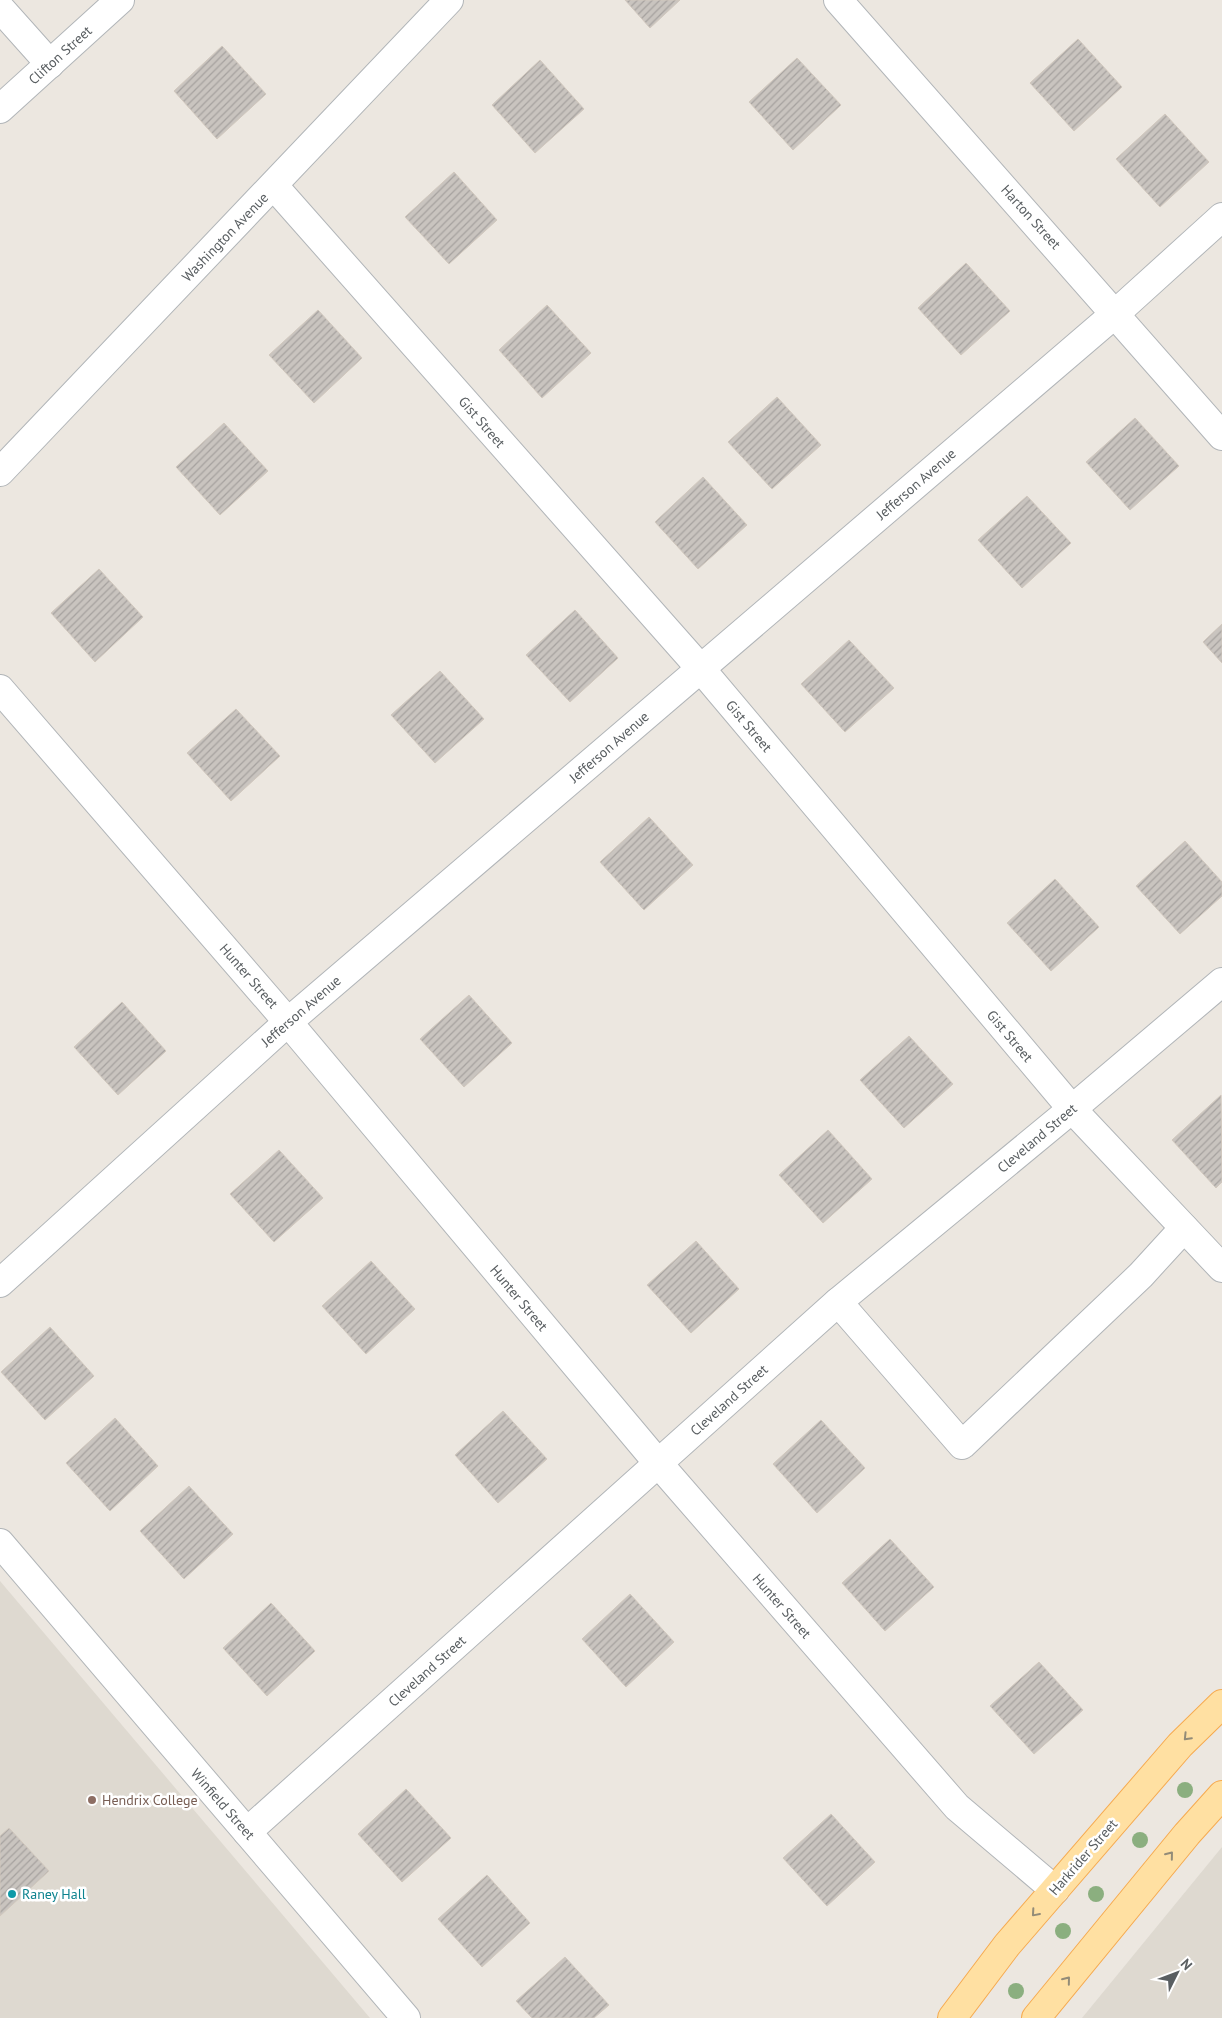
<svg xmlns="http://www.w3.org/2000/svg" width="1222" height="2018" viewBox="0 0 1222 2018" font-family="'PT Sans',sans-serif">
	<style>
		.education { fill: #ded9d0 }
		.building { fill: url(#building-hatch); stroke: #d1c8be }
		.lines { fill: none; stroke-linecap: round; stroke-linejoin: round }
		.minor-casing { stroke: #b1b5b8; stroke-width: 30 }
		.major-casing { stroke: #f6aa4f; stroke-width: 30 }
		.minor { stroke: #fff; stroke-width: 28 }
		.major { stroke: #ffe0a2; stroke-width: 28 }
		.tree { fill: #8baf7f }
		.oneway { stroke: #938c78 }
		.education-dot { fill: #8d6e63; stroke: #fff; stroke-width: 2 }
		.culture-dot { fill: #0f9aa8; stroke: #fff; stroke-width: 2 }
		.labels { text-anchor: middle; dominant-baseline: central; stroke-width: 5; stroke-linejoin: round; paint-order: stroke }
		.street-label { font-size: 14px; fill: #595e61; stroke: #fff }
		.education-label { font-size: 14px; fill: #785e54; stroke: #fff; text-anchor: start }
		.culture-label { font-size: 14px; fill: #0d838f; stroke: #fff; text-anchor: start }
	</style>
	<defs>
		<pattern id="building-hatch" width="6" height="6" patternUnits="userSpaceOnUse" patternTransform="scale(1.25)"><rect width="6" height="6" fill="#c9c4bf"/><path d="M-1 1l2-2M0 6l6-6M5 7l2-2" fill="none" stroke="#a6a29f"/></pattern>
	</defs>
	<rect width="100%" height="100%" fill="#ece7e0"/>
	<g class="education">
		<path d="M0 1581 370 2018H0Z"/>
		<path d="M1222 1847V2018H1082Z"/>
	</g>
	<g class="building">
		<path d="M625 0H680L650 28Z"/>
		<path d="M1078 39 1122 87 1074 131 1030 83Z"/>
		<path d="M222 46 266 94 217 139 174 91Z"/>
		<path d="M797 58 841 105 793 150 749 102Z"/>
		<path d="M540 60 584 109 535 153 492 105Z"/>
		<path d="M1165 114 1209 162 1160 207 1116 159Z"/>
		<path d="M454 172 497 220 449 264 405 217Z"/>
		<path d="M966 263 1010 311 961 355 918 308Z"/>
		<path d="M547 305 591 353 542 398 499 350Z"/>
		<path d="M318 310 362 358 314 403 269 355Z"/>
		<path d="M777 397 821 445 772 489 728 442Z"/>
		<path d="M1135 418 1179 466 1130 510 1086 462Z"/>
		<path d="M224 423 268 471 220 515 176 467Z"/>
		<path d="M703 477 747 525 698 569 655 522Z"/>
		<path d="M1027 496 1071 543 1022 588 978 540Z"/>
		<path d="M99 569 143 617 95 662 51 613Z"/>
		<path d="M575 610 618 658 570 702 526 655Z"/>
		<path d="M1222 624V663L1203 642Z"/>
		<path d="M849 640 894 688 845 732 801 684Z"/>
		<path d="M440 671 484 719 435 763 391 715Z"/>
		<path d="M236 709 280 756 231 801 187 753Z"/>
		<path d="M649 817 693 865 644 910 600 862Z"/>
		<path d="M1185 841 1222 882V896L1180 934 1136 886Z"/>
		<path d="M1055 879 1099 927 1051 971 1007 923Z"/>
		<path d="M469 995 512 1043 464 1087 420 1039Z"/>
		<path d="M122 1002 166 1051 118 1095 74 1047Z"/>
		<path d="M909 1036 953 1084 904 1128 860 1080Z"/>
		<path d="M1221 1095 1222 1182 1216 1188 1172 1140Z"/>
		<path d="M828 1130 872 1179 823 1223 779 1175Z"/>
		<path d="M279 1150 323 1198 274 1242 230 1194Z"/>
		<path d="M696 1241 739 1289 691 1333 647 1285Z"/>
		<path d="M371 1261 415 1309 366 1354 322 1306Z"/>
		<path d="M50 1327 94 1376 45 1420 1 1372Z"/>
		<path d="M503 1411 547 1459 498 1503 455 1455Z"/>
		<path d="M115 1418 158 1466 110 1511 66 1463Z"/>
		<path d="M821 1420 865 1468 817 1513 773 1464Z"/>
		<path d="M189 1486 233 1534 184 1579 140 1531Z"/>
		<path d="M890 1539 934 1587 885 1631 842 1583Z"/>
		<path d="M630 1594 674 1642 626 1687 582 1639Z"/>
		<path d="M271 1603 315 1651 267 1696 223 1648Z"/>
		<path d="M1039 1662 1083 1710 1034 1754 990 1706Z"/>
		<path d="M406 1789 451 1838 402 1882 358 1834Z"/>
		<path d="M831 1814 875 1862 827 1906 783 1858Z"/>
		<path d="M9 1828 49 1871 0 1916V1836Z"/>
		<path d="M487 1875 530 1923 482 1967 438 1919Z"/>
		<path d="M565 1957 609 2005 594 2018H532L516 2001Z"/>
	</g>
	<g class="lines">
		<g class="minor-casing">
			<g id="minor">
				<path d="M838 0 1222 436"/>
				<path d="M0 8 50 64"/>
				<path d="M0 109 120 0"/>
				<path d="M274 186 701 669 1072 1109 1222 1268"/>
				<path d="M0 472 449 0"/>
				<path d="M0 689 288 1022 658 1463 957 1807 1055 1890"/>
				<path d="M0 1283 288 1022 1116 313 1222 217"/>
				<path d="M838 1302 962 1445 1141 1275 1184 1228"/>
				<path d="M0 1543 406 2018"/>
				<path d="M247 1832 838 1302 1072 1109 1222 982"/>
			</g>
		</g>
		<g class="major-casing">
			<g id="major">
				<path d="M952 2018 1007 1945 1180 1745 1222 1704"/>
				<path d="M1036 2018 1187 1834 1222 1795"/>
			</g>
		</g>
		<use href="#minor" class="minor"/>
		<use href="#major" class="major"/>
	</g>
	<g class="tree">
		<circle cx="1185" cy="1790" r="8"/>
		<circle cx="1140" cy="1840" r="8"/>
		<circle cx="1096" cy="1894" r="8"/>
		<circle cx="1063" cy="1931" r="8"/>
		<circle cx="1016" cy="1991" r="8"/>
	</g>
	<defs><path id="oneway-chevron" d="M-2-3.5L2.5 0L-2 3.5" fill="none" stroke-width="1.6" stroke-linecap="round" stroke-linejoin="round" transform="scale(1.25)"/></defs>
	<g class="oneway">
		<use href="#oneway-chevron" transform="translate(1187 1737) rotate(134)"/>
		<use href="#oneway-chevron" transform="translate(1170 1855) rotate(-51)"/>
		<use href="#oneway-chevron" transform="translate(1035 1913) rotate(131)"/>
		<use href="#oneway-chevron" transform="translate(1067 1980) rotate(-51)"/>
	</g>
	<circle class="education-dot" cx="92" cy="1800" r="5"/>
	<circle class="culture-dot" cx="12" cy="1894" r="5"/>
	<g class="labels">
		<g class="street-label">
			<text transform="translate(60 55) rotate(-42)">Clifton Street</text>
			<text transform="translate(1031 217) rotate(48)">Harton Street</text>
			<text transform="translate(225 237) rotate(-46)">Washington Avenue</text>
			<text transform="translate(482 422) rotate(49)">Gist Street</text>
			<text transform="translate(916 484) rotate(-41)">Jefferson Avenue</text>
			<text transform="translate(749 726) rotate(50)">Gist Street</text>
			<text transform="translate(609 747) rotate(-41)">Jefferson Avenue</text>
			<text transform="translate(249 976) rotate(49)">Hunter Street</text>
			<text transform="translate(301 1011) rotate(-41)">Jefferson Avenue</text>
			<text transform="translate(1010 1036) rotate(50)">Gist Street</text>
			<text transform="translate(1037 1138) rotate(-40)">Cleveland Street</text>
			<text transform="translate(519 1298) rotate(50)">Hunter Street</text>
			<text transform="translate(729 1400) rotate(-42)">Cleveland Street</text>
			<text transform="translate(782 1606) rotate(49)">Hunter Street</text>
			<text transform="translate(427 1671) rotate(-42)">Cleveland Street</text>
			<text transform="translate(223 1804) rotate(49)">Winfield Street</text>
			<text transform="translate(1083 1857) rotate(-49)">Harkrider Street</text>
		</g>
		<g class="education-label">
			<text x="102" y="1800">Hendrix College</text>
		</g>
		<g class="culture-label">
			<text x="22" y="1894">Raney Hall</text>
		</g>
	</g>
	<g transform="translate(1177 1973) rotate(48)" stroke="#ffffff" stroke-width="4" paint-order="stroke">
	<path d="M0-4L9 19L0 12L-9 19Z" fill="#595e61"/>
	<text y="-8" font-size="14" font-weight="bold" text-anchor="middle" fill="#595e61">N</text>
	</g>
</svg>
